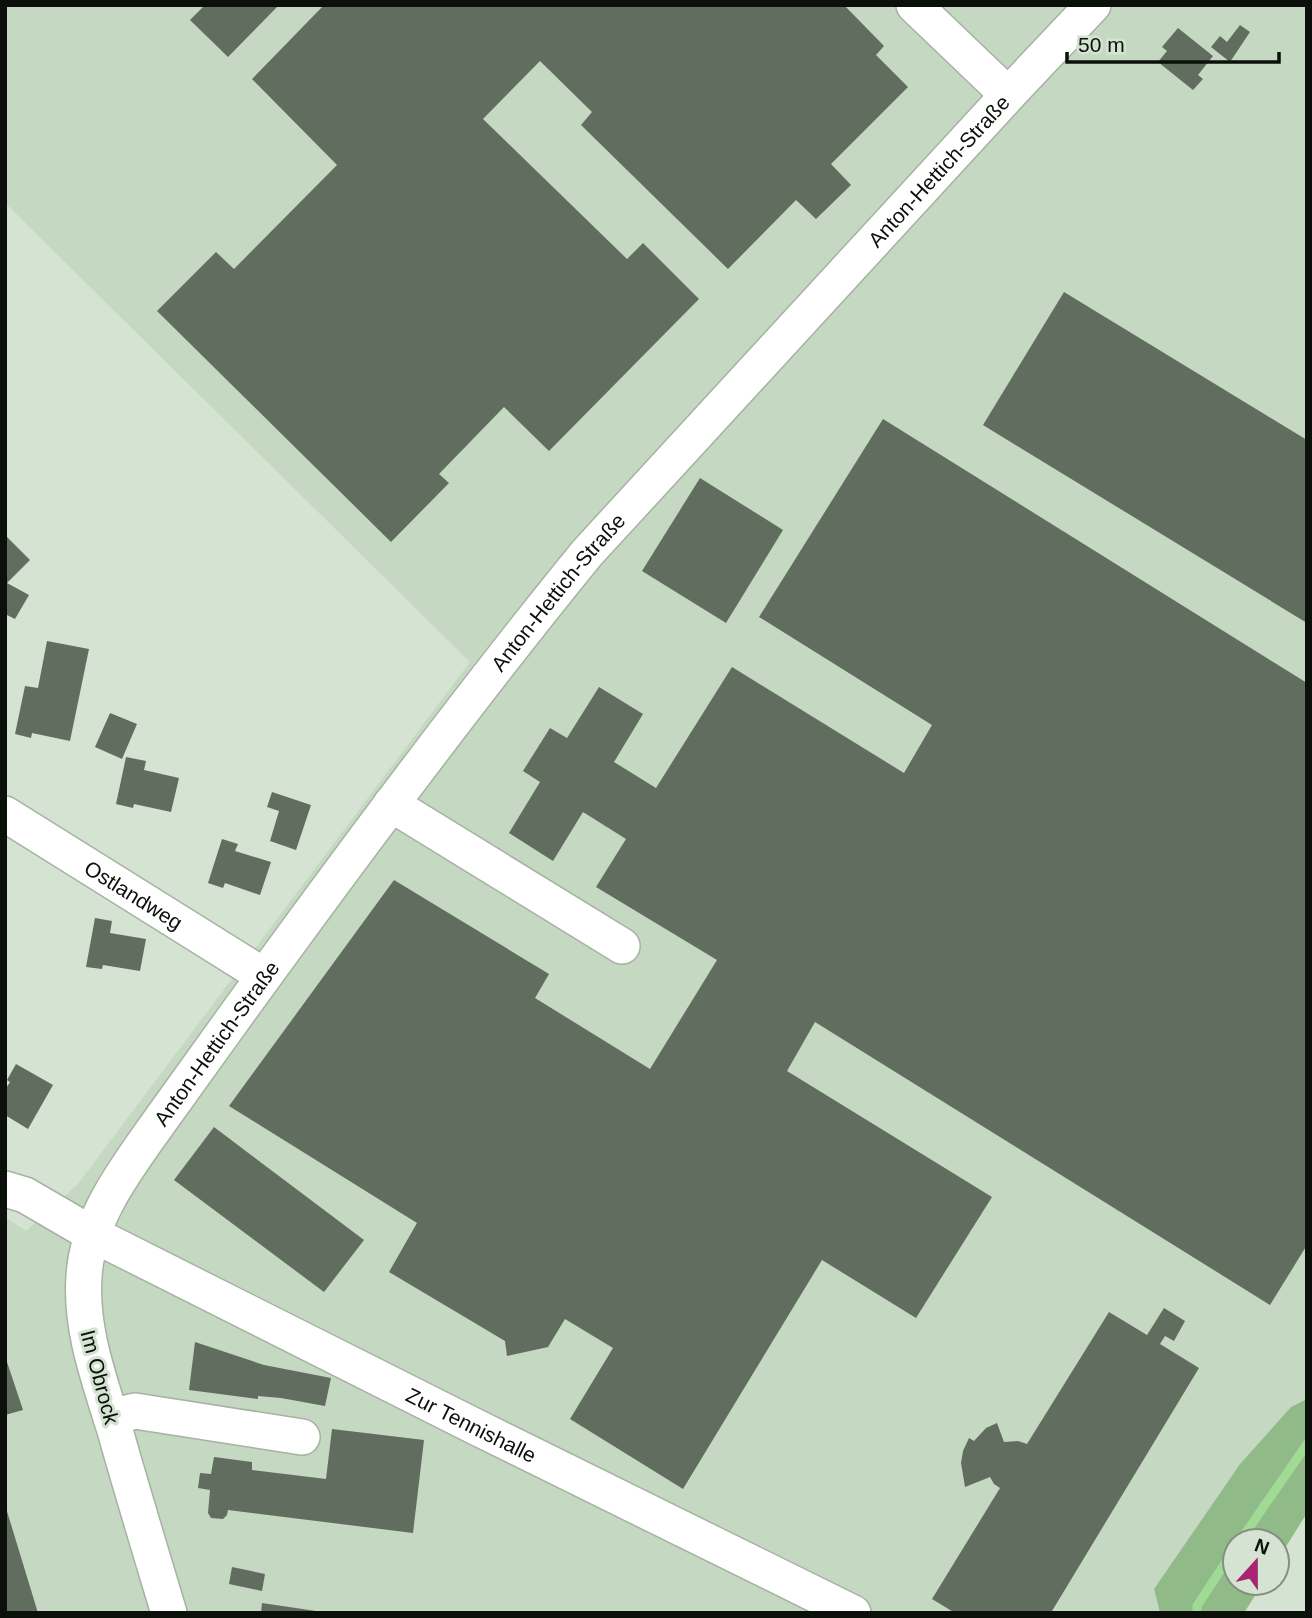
<svg xmlns="http://www.w3.org/2000/svg" width="1312" height="1618" viewBox="0 0 1312 1618" font-family="Helvetica,sans-serif">
	<style>
		.built { fill: #c5d8c1 }
		.green { fill: #90bb88 }
		.lines { fill: none; stroke-linecap: round; stroke-linejoin: round }
		.stream { stroke: #a0da94; stroke-width: 9 }
		.building { fill: #616d5e }
		.minor-casing { stroke: #a6b3a3; stroke-width: 38 }
		.minor { stroke: #fff; stroke-width: 35 }
		.labels { text-anchor: middle; dominant-baseline: central; stroke-width: 6; stroke-linejoin: round; paint-order: stroke }
		.street-label { font-size: 21px; fill: #0b100a; stroke: #d5e3d2 }
	</style>
	<rect width="100%" height="100%" fill="#d5e3d2"/>
	<path class="built" d="M5 5H1307V1399L1291 1407 1240 1464 1154 1589 1160 1613H5V1217L26 1231 78 1184 470 662 5 203Z"/>
	<path class="green" d="M1307 1399V1513L1277 1561V1541H1235V1583H1263L1244 1613H1160L1154 1589 1240 1464 1291 1407Z"/>
	<g class="lines">
		<g class="stream">
			<path d="M1240 1541 1307 1444"/>
			<path d="M1197 1613V1606L1235 1548"/>
		</g>
	</g>
	<g class="building">
		<path d="M205 5H279L228 57 190 20Z"/>
		<path d="M324 5H844L884 46 876 55 908 87 831 164 851 185 816 219 796 200 728 269 581 125 592 112 540 61 483 119 627 259 643 243 699 299 549 451 504 407 439 474 449 483 391 542 157 311 216 252 234 269 337 165 252 79Z"/>
		<path d="M1240 25 1250 32 1230 62 1211 47 1220 36 1227 42Z"/>
		<path d="M1178 28 1213 56 1198 75 1203 79 1193 90 1158 62 1167 51 1162 47Z"/>
		<path d="M1064 292 1307 440V623L983 425Z"/>
		<path d="M883 419 1307 683V1245L1270 1305 815 1022 787 1071 992 1197 916 1318 822 1260 683 1489 570 1419 613 1348 565 1319 548 1347 507 1356 505 1341 389 1272 417 1223 229 1106 394 880 549 974 535 998 650 1069 717 960 596 887 626 839 583 812 553 861 509 833 540 782 523 771 550 728 567 738 599 687 643 714 614 762 656 788 732 667 904 773 932 725 759 617Z"/>
		<path d="M700 478 783 530 726 623 642 571Z"/>
		<path d="M5 535 30 560 7 583 29 595 15 619 5 614Z"/>
		<path d="M47 641 89 649 70 741 32 733 31 738 15 734 25 686 38 688Z"/>
		<path d="M110 713 137 724 122 759 95 747Z"/>
		<path d="M126 757 146 761 144 770 179 778 171 812 134 804 133 808 116 804Z"/>
		<path d="M272 792 311 805 296 850 270 841 279 811 267 807Z"/>
		<path d="M222 839 238 844 235 851 271 862 260 895 225 883 223 888 208 883Z"/>
		<path d="M95 918 112 921 110 933 146 939 140 971 103 965 102 969 86 967Z"/>
		<path d="M16 1064 53 1085 28 1129 5 1115V1090L10 1082 7 1080Z"/>
		<path d="M214 1127 364 1240 324 1292 174 1180Z"/>
		<path d="M1164 1308 1185 1321 1174 1341 1165 1336 1160 1344 1199 1368 1052 1611 1056 1613H955L932 1599 1000 1488 994 1484 990 1477 965 1487 961 1463 963 1451 969 1438 974 1441 986 1428 997 1423 1004 1442 1018 1441 1027 1444 1109 1312 1147 1335Z"/>
		<path d="M195 1342 264 1365 331 1378 325 1406 281 1398 258 1396V1399L189 1390Z"/>
		<path d="M5 1356 23 1410 5 1415Z"/>
		<path d="M332 1429 424 1440 413 1533 228 1510 227 1515 223 1519 211 1518 208 1513 210 1490 198 1488 200 1473 211 1474 214 1457 252 1462V1470L326 1479Z"/>
		<path d="M5 1508H6L38 1613H5Z"/>
		<path d="M232 1567 265 1574 262 1591 229 1584Z"/>
		<path d="M262 1603 316 1611V1613H261Z"/>
	</g>
	<g class="lines">
		<g class="minor-casing">
			<g id="minor">
				<path d="M914 5 1008 95"/>
				<path d="M391 804 622 946"/>
				<path id="s1" d="M5 814 264 976"/>
				<path id="s2" d="M5 1189 25 1195 92 1234 478 1428 853 1613"/>
				<path d="M111 1417 135 1411 302 1437"/>
				<path id="s3" d="M169 1613C151 1553 133 1494 116 1434 101 1384 80 1331 84 1277 87 1217 129 1165 162 1118 185 1086 208 1054 231 1022 346 863 463 705 587 553L1008 95 1093 5"/>
			</g>
		</g>
		<use href="#minor" class="minor"/>
	</g>
	<g class="labels">
		<g class="street-label">
			<text stroke="none"><textPath href="#s3" startOffset="1754">Anton-Hettich-Straße</textPath></text>
			<text stroke="none"><textPath href="#s3" startOffset="1186">Anton-Hettich-Straße</textPath></text>
			<text stroke="none"><textPath href="#s1" startOffset="152">Ostlandweg</textPath></text>
			<text stroke="none"><textPath href="#s3" startOffset="620">Anton-Hettich-Straße</textPath></text>
			<text transform="translate(100 1377) rotate(75)">Im Obrock</text>
			<text stroke="none"><textPath href="#s2" startOffset="523">Zur Tennishalle</textPath></text>
		</g>
	</g>
	<rect width="1312" height="1618" fill="none" stroke="#0b100a" stroke-width="14"/>
	<g transform="translate(1256 1562) rotate(21)"><circle r="33" fill="#d5e3d2" stroke="#848f82" stroke-width="2"/>
	<path d="M0-5L12 26L0 18L-12 26Z" fill="#a82470"/>
	<text y="-10" font-size="19" font-weight="bold" text-anchor="middle" fill="#0b100a">N</text>
	</g>
	<path d="M1067 52v10h212v-10" fill="none" stroke="#0b100a" stroke-width="3.5"/>
	<text x="1078" y="52" font-size="21" fill="#0b100a" stroke="#d5e3d2" stroke-width="5" paint-order="stroke">50 m</text>
</svg>
